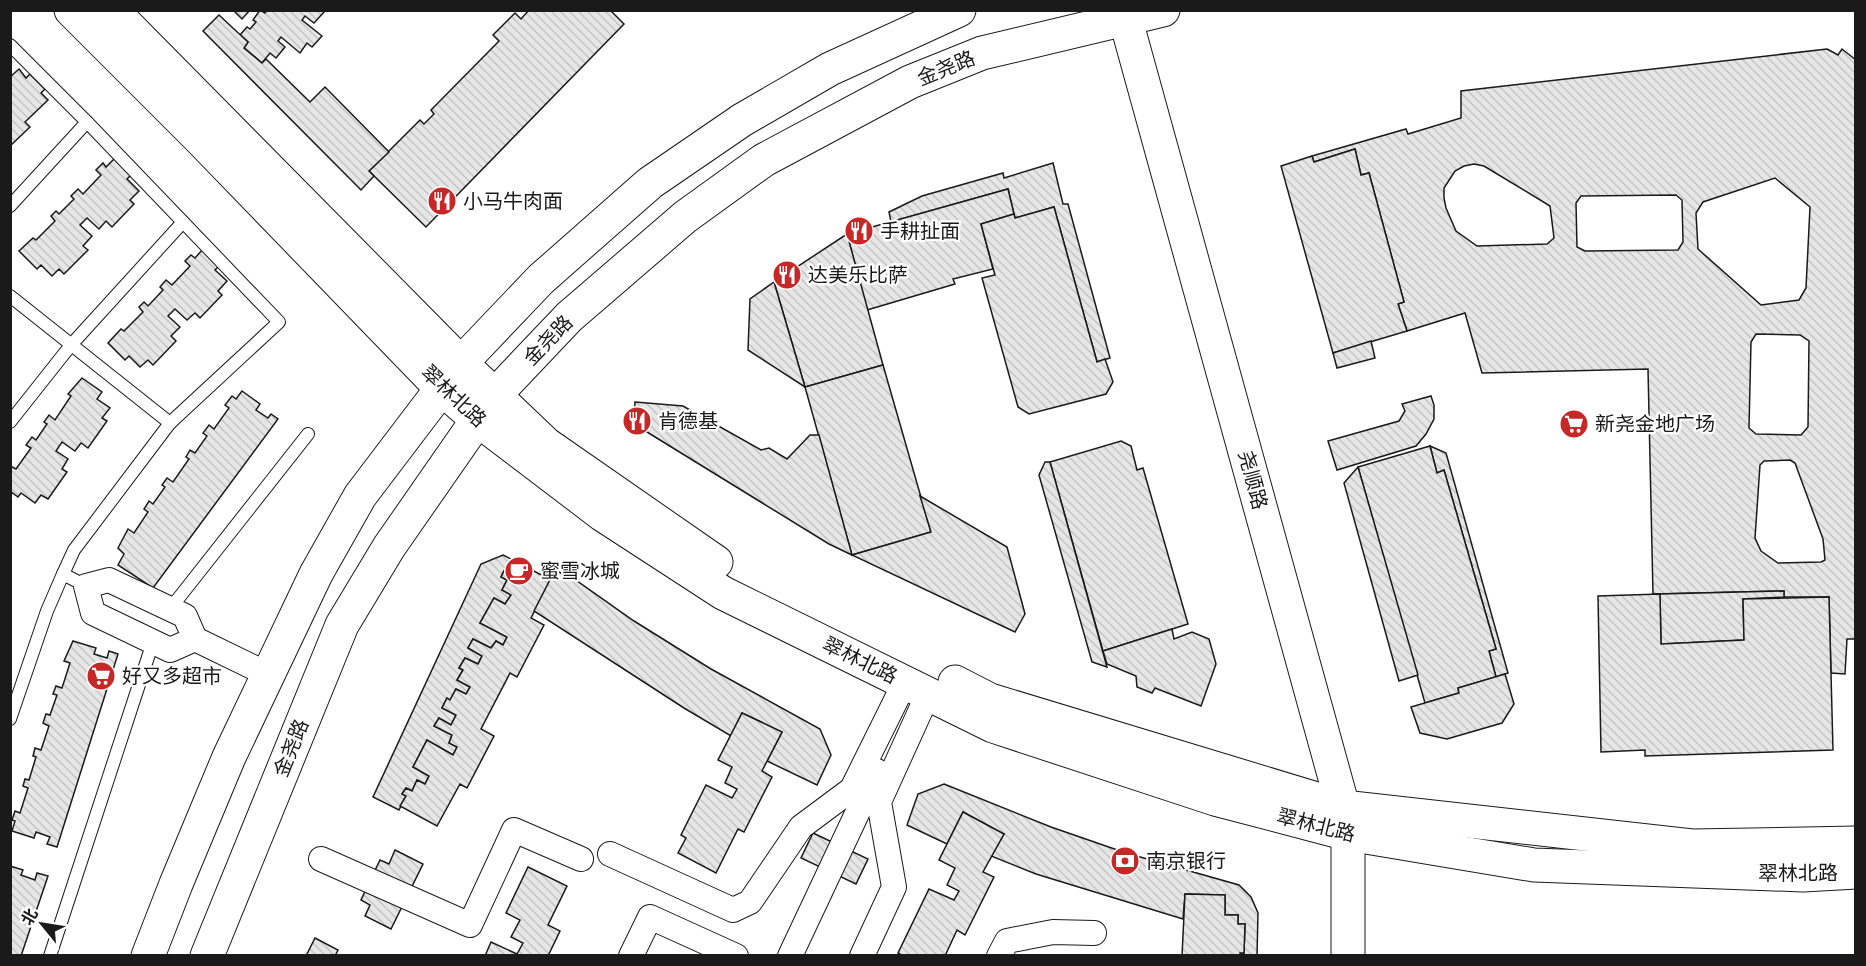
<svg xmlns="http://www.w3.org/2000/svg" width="1866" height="966" viewBox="0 0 1866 966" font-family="Poppins,'Noto Sans SC',sans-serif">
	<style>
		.building { fill: url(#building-back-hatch); stroke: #1a1a1a; stroke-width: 1.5; fill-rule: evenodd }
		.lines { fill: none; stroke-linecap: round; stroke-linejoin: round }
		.lane-casing { stroke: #1a1a1a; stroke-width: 14 }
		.street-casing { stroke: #1a1a1a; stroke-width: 26 }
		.secondary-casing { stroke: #1a1a1a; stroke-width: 35 }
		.lane { stroke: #fff; stroke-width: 12 }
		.street { stroke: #fff; stroke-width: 24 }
		.secondary { stroke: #fff; stroke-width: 33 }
		.labels { text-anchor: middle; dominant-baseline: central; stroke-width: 4.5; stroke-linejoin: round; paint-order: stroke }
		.street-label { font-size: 20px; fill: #1a1a1a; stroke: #fff }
		.poi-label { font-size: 20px; fill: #1a1a1a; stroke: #fff; text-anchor: start }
	</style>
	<defs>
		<pattern id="building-back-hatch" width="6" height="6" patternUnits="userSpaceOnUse" patternTransform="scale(1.5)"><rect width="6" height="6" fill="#e6e6e6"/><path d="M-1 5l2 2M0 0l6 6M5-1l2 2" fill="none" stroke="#c5c5c5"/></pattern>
	</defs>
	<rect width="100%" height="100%" fill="#fff"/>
	<g class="building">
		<path d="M233 10H250L242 19Z"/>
		<path d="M260 10 265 13 267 10H322L324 12 314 23 305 16 302 20 322 36 312 47 307 43 300 53 281 37 278 41 285 47 276 58 270 53 262 63 244 48 248 42 240 35 247 27 250 29 256 22 253 20Z"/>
		<path d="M529 10H610L624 24 426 227 369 171 420 120 424 124 434 114 431 110 499 41 493 35 515 13 521 19Z"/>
		<path d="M219 15 248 42 244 48 262 63 266 59 310 102 325 87 389 152 369 171 374 176 361 190 203 31Z"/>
		<path d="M1827 49 1838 55 1842 49 1856 60V639H1847L1845 674 1831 673 1829 597H1784V591L1653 594 1648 369 1482 373 1465 313 1407 331 1398 304 1404 302 1369 173 1361 175 1355 149 1314 162 1312 156 1406 129 1408 134 1461 118V91ZM1474 164 1484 166 1550 206 1554 238 1547 244 1477 246 1456 231 1446 208 1444 198V188L1455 171 1464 166ZM1775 178 1810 207 1806 288 1799 300 1761 305 1698 249 1696 213 1703 202ZM1676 195 1682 200 1683 242 1678 250 1585 251 1577 247 1576 203 1581 196ZM1756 334 1800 335 1809 341 1808 427 1801 435 1756 434 1749 428 1751 342ZM1790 460 1795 463 1823 539 1825 560 1821 562 1778 563 1761 551 1755 538 1760 465 1764 461Z"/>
		<path d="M19 69 26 78 30 74 45 89 41 93 48 100 25 122 30 127 10 146V77Z"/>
		<path d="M1355 149 1361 175 1369 173 1404 302 1398 304 1407 331 1333 353 1281 166 1312 156 1314 162Z"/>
		<path d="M115 158 132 174 127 179 139 191 130 200 134 204 112 227 106 221 99 229 87 218 80 225 92 236 83 246 88 250 64 274 59 269 52 276 41 265 37 269 19 251 33 238 36 240 55 221 51 216 56 211 59 214 74 199 71 196 78 189 83 194 101 175 96 170 103 163 106 167Z"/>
		<path d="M1053 163 1063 204H1068L1110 358 1097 362 1054 207 1015 218 1008 189 891 222 889 212 922 196 1003 173 1004 178Z"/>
		<path d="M1008 189 1014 214 981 224 993 269 953 279 955 284 867 310 847 234Z"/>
		<path d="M1054 207 1097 362 1105 359 1113 382 1106 394 1029 414 1018 407 982 278 995 275 981 224 1014 214 1015 218Z"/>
		<path d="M847 234 883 365 805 387 774 282Z"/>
		<path d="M203 249 220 265 215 270 227 281 218 291 222 295 200 318 195 313 187 320 175 309 168 316 180 327 171 336 176 341 153 365 148 360 140 367 129 356 125 360 108 343 121 329 124 331 143 312 139 307 144 302 148 306 163 290 160 287 166 280 172 285 190 266 185 261 191 255 195 258Z"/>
		<path d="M774 282 805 387 748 350 750 299Z"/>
		<path d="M1371 341 1375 358 1337 368 1333 353Z"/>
		<path d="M883 365 931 532 852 555 805 387Z"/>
		<path d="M82 378 102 392 97 399 110 408 102 418 107 421 88 448 81 443 75 451 62 442 56 451 68 459 62 469 67 472 48 499 41 495 35 503 21 493 18 497 10 491V469L12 467 16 469 31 448 26 445 32 437 36 440 47 424 44 422 49 415 55 420 71 396 68 394Z"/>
		<path d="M242 391 260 404 256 410 268 418 271 414 278 419 153 588 118 565 124 554 118 548 128 529 134 533 148 512 144 509 149 501 153 504 165 487 162 485 167 478 173 482 189 459 186 457 190 450 195 453 207 436 203 433 209 425 214 429 229 408 225 405 232 396 236 399Z"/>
		<path d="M1431 396 1434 405V419L1426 434 1416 446 1337 470 1328 441 1399 421 1405 411 1402 404Z"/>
		<path d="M635 402 683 406 761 450 769 448 787 459 810 435H819L852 555 829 544 634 424Z"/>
		<path d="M1121 441 1131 446 1137 470 1143 468 1188 624 1103 651 1050 462Z"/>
		<path d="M1430 446 1446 453 1508 673 1496 677 1489 651 1496 649 1444 470 1437 473Z"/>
		<path d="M1430 446 1437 473 1444 470 1496 649 1489 651 1496 677 1458 688 1459 693 1425 703 1358 467Z"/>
		<path d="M1045 462H1050L1107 667 1092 662 1039 475Z"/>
		<path d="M1358 467 1418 675 1399 681 1344 483Z"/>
		<path d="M920 496 1007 547 1025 614 1015 632 852 555 931 532Z"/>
		<path d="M503 555 515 561 508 573 504 571 501 577 507 580 502 590 511 595 505 604 494 598 480 623 507 637 503 645 496 641 491 648 473 639 468 648 482 656 478 664 465 658 459 668 463 670 457 680 470 687 466 694 456 689 450 700 447 698 442 708 456 715 451 725 439 718 434 726 452 735 449 743 457 747 453 755 427 740 413 767 429 776 425 784 417 780 412 791 406 788 402 794 406 796 399 810 373 797 481 564Z"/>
		<path d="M515 561 551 580 531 618 544 625 517 677 510 673 481 729 494 736 467 788 460 784 437 826 400 806 406 796 402 794 406 788 412 791 417 780 425 784 429 776 413 767 427 740 453 755 457 747 449 743 452 735 434 726 439 718 451 725 456 715 442 708 447 698 450 700 456 689 466 694 470 687 457 680 463 670 459 668 465 658 478 664 482 656 468 648 473 639 491 648 496 641 503 645 507 637 480 623 494 598 505 604 511 595 502 590 507 580 501 577 504 571 508 573Z"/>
		<path d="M555 570 577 581 634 621 711 669 820 729 831 755 817 785 767 761 782 732 742 713 731 736 684 708 534 611Z"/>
		<path d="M1784 591V597L1743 599 1744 640 1661 644 1660 594Z"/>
		<path d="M1660 594 1661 644 1744 640 1743 599 1829 597 1833 750 1645 756V750L1601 752 1598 596Z"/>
		<path d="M1172 629 1174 639 1192 632 1209 639 1216 664 1201 706 1155 688 1152 693 1137 687 1136 676 1107 664 1103 651Z"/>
		<path d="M73 641 96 648 94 654 107 658 109 651 118 654 57 847 47 844 50 837 36 832 34 838 12 831 15 821 12 820 15 811 20 813 28 788 23 786 25 779 29 780 36 757 33 756 35 748 41 750 49 726 43 723 46 714 50 715 57 695 53 694 56 686 62 688 70 663 64 661Z"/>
		<path d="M1505 674 1514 704 1502 723 1447 739 1420 733 1411 707 1459 693 1458 688Z"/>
		<path d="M742 713 782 732 762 771 772 777 744 832 738 829 716 873 678 853 686 838 681 835 706 785 732 798 737 789 725 783 732 767 718 760Z"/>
		<path d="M944 784 1051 827 1126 853 1239 885 1251 897 1258 913 1257 956H1240V953H1244L1245 924H1238V915H1225V895L1185 894 1183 919 1036 874 991 856 1004 834 963 812 947 844 907 825 918 794Z"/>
		<path d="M963 812 1004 834 983 872 994 877 965 935 957 930 945 956H903L898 953 929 889 954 900 959 891 947 885 955 868 939 860Z"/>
		<path d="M813 833 868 859 856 884 801 858Z"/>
		<path d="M395 850 423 864 391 929 365 916 370 905 361 900 380 860 389 864Z"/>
		<path d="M10 866 23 870 21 875 35 880 37 873 48 876 21 956H10Z"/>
		<path d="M528 867 567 886 548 925 560 931 548 956H485L491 942 517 954 523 943 511 937 520 920 506 913Z"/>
		<path d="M1185 894 1225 895V915H1238V924H1245L1244 953H1240V956H1182Z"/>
		<path d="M315 938 338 950 335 956H306Z"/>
	</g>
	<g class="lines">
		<g class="lane-casing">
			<g id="lane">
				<path d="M10 45 87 122 279 322 170 423"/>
				<path d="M10 206 87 122"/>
				<path d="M10 296 170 423 74 550 63 574"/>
				<path d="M10 422 71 345 183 222"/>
				<path d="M170 609 308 434"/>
				<path d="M10 719 47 611 63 574 86 586"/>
				<path d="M50 956 153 642"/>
			</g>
		</g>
		<g class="street-casing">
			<g id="street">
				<path d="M195 639 170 650 93 613 86 586 109 580 185 616 195 639 267 674"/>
				<path d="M610 854 733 910 750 902 801 827 852 789 905 682"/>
				<path d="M321 859 470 925 514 830 581 859"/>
				<path d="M631 956 650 917 736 956"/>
				<path d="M790 956 877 771"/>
				<path d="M862 956 894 887 879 802 928 694"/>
				<path d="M999 956 1007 941 1053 932 1094 933"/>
			</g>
		</g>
		<g class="secondary-casing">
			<g id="secondary">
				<path d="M71 10 200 139 442 389 478 420 603 515 723 593 993 726 1215 799 1348 834 1534 865 1803 875 1856 872"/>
				<path d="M112 10 461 363 546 444 716 562"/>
				<path d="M1123 10 1343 807 1348 834V956"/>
				<path d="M955 682 990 700 1343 807 1692 846 1856 843"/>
				<path d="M148 956 176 884 229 757 316 574 360 496 461 363 541 279 650 183 742 120 830 69 959 10"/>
				<path d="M207 956 342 625 389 547 494 396 569 317 685 217 764 160 910 82 982 53 1163 10"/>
			</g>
		</g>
		<use href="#lane" class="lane"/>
		<use href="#street" class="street"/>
		<use href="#secondary" class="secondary"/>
	</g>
	<defs>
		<g id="restaurant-disc" transform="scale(1.5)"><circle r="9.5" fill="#c62828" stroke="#fff"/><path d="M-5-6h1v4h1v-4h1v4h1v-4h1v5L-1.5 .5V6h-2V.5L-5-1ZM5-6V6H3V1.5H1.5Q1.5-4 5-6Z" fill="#fff"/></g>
		<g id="supermarket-disc" transform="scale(1.5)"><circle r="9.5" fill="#c62828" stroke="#fff"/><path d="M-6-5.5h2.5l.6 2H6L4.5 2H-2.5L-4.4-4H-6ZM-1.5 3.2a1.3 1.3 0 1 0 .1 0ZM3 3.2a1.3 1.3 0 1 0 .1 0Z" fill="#fff"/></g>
		<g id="cafe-disc" transform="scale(1.5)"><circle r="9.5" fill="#c62828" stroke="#fff"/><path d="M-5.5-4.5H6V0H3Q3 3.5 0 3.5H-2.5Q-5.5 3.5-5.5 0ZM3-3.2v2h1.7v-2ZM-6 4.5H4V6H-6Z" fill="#fff"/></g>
		<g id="bank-disc" transform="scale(1.5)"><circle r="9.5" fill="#c62828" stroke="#fff"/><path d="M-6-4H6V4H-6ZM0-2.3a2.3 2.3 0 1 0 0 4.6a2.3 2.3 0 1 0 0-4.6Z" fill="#fff"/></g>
	</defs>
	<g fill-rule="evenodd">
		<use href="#restaurant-disc" x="442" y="201"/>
		<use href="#restaurant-disc" x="859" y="231"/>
		<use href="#restaurant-disc" x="787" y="275"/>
		<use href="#restaurant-disc" x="637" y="421"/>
		<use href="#supermarket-disc" x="1574" y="424"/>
		<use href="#cafe-disc" x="519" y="571"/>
		<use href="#supermarket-disc" x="101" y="676"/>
		<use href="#bank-disc" x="1125" y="861"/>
	</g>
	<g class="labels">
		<g class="street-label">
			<text transform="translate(946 68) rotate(-22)">金尧路</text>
			<text transform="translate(548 340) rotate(-46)">金尧路</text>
			<text transform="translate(454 396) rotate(43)">翠林北路</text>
			<text transform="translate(1253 480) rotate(75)">尧顺路</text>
			<text transform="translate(860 660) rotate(26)">翠林北路</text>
			<text transform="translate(291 748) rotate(-68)">金尧路</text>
			<text transform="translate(1316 825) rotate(14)">翠林北路</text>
			<text x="1798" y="873">翠林北路</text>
		</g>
		<g class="poi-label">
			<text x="463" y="201">小马牛肉面</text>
			<text x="880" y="231">手耕扯面</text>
			<text x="808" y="275">达美乐比萨</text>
			<text x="658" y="421">肯德基</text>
			<text x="1595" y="424">新尧金地广场</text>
			<text x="540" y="571">蜜雪冰城</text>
			<text x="122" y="676">好又多超市</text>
			<text x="1146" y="861">南京银行</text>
		</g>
	</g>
	<rect width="1866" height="966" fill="none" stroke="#1a1a1a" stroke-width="24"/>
	<g transform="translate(42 924) rotate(300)" stroke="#ffffff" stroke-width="4.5" paint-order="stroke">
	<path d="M0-4.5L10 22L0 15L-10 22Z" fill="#1a1a1a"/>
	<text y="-9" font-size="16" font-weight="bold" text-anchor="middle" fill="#1a1a1a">北</text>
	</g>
</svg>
